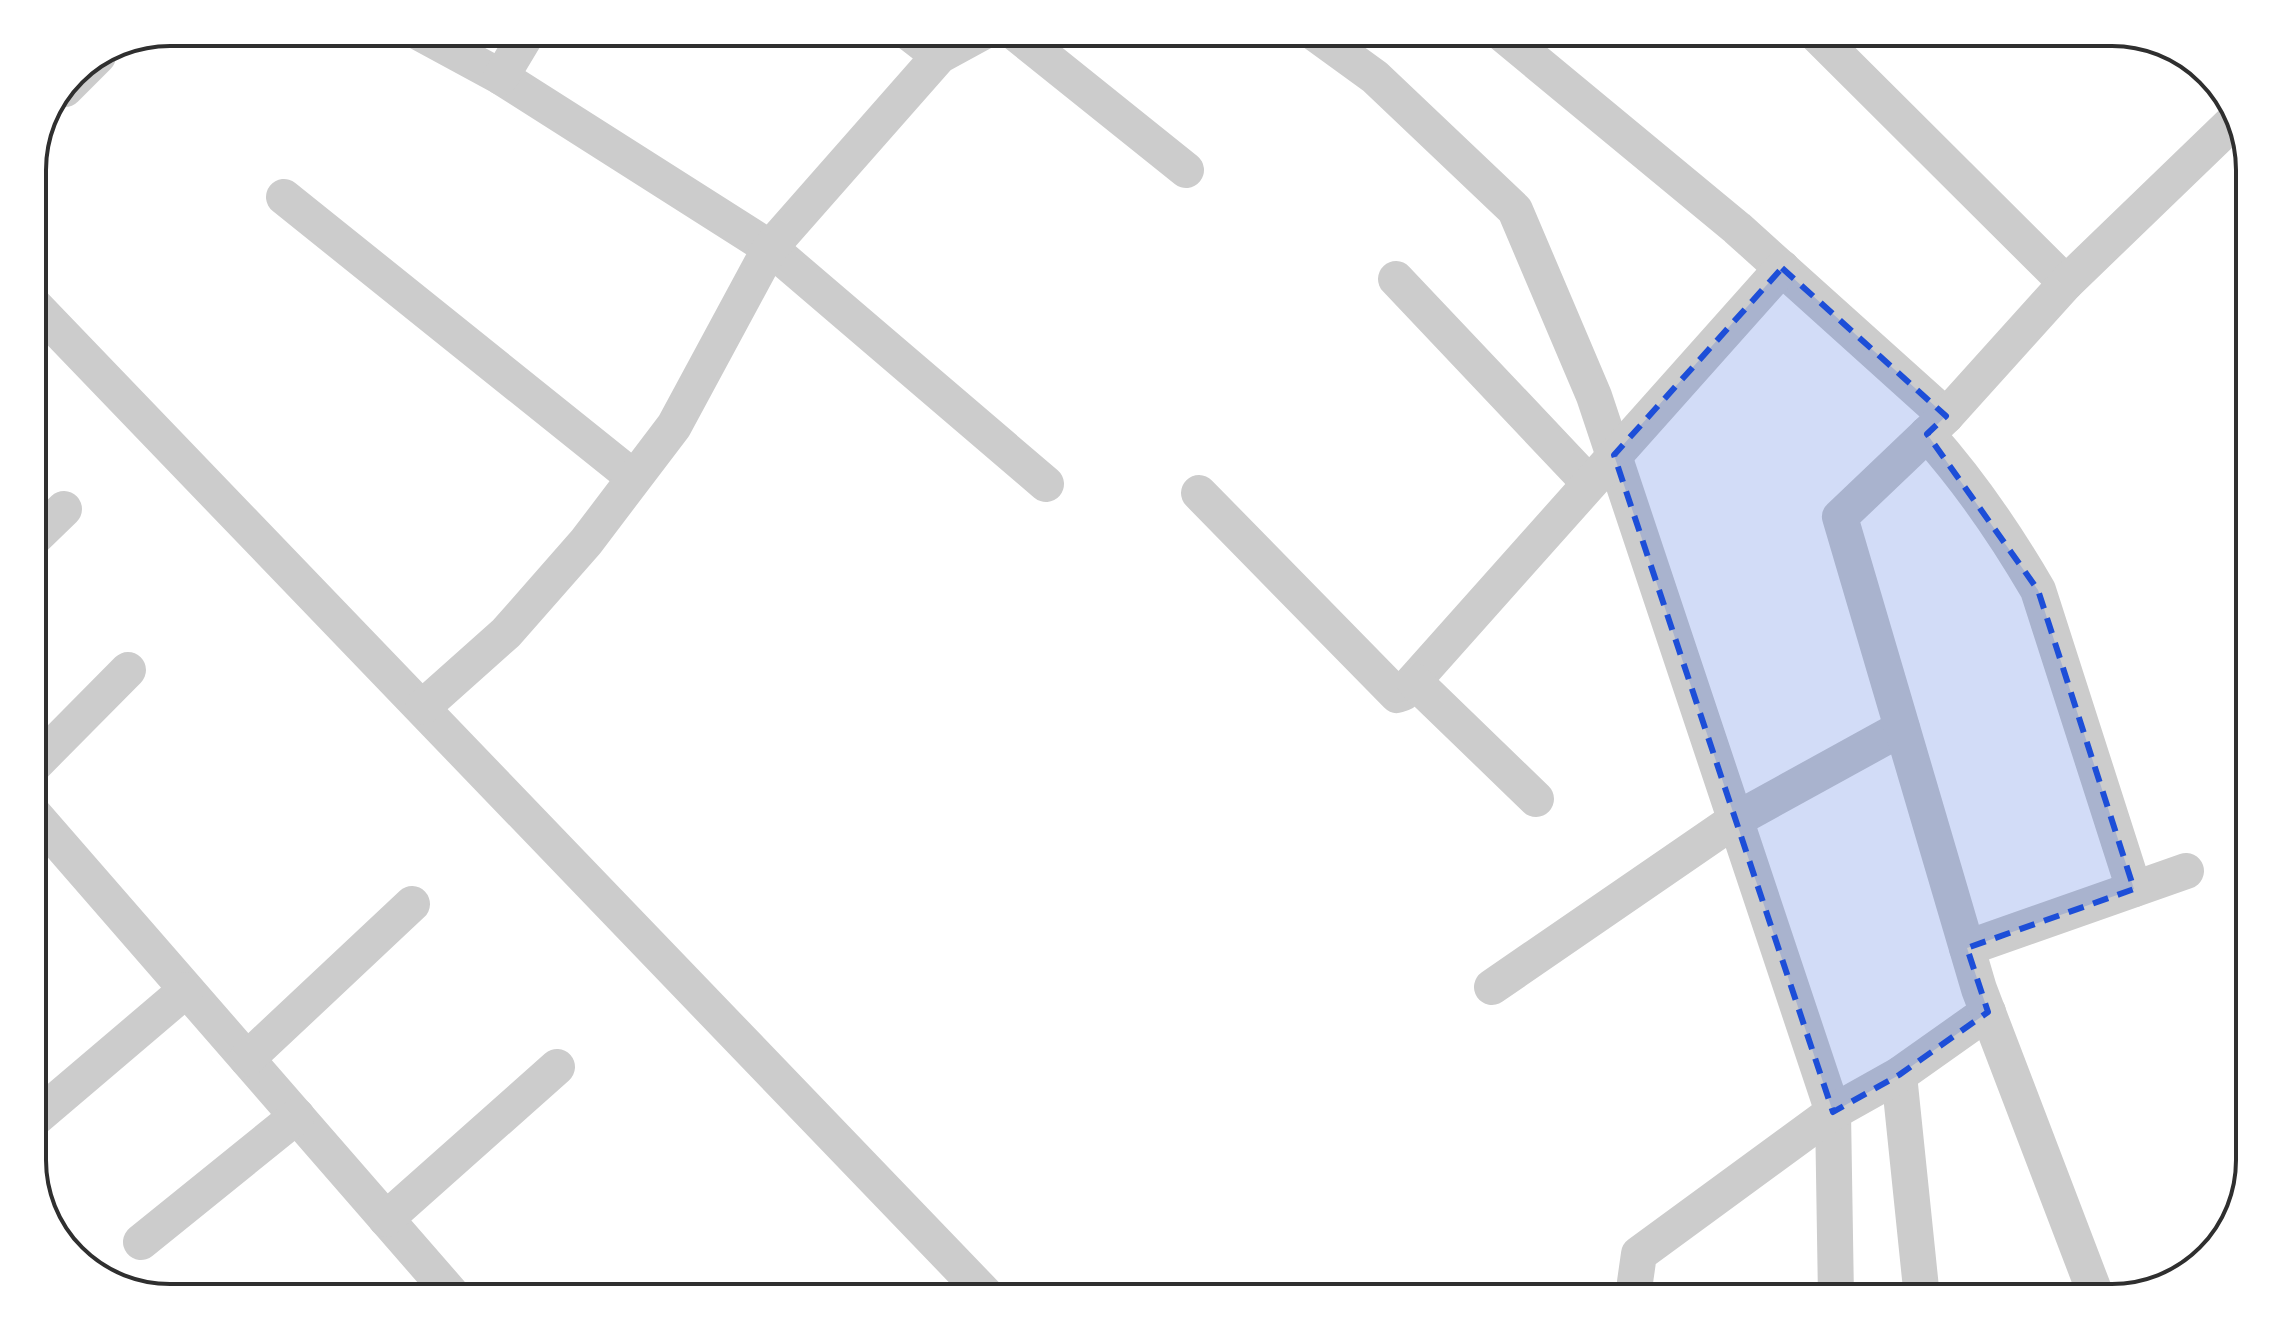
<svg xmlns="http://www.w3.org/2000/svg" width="2282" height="1330" viewBox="0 0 2282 1330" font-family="Barlow,sans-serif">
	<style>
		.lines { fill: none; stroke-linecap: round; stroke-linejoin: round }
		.minor { stroke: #ccc; stroke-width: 36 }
		.marked { fill: #1d4ed8; fill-opacity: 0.2; stroke: #1d4ed8; stroke-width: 6; stroke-dasharray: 16 10; stroke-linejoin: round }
		.rim { fill: none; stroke: #2f2f2f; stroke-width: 4 }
	</style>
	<rect width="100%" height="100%" fill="#fff"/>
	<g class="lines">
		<g class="minor">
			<path d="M418 32 501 77 770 248 1046 484"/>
			<path d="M908 32 939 56"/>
			<path d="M1014 32 1186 170"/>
			<path d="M1313 32 1375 77 1515 210 1594 396 1833 1112 1836 1298"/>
			<path d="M1500 32 1737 228 1946 416"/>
			<path d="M1814 32 2066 283"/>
			<path d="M501 77 528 32"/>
			<path d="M65 89 98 56"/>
			<path d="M284 197 633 477"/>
			<path d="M1396 279 1589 483"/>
			<path d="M32 303 989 1298"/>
			<path d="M1927 434C1969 481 2006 535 2038 590L2134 889"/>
			<path d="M1199 493 1397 695 1403 693 1782 268"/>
			<path d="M32 540 64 509"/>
			<path d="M1414 681 1536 799"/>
			<path d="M423 707 506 633 586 542 674 426 770 248 939 56 983 32"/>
			<path d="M32 767 128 670"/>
			<path d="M32 812 455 1298"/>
			<path d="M1967 948 2186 871"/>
			<path d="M1492 987 1735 820 1902 728"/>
			<path d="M247 1059 412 904"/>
			<path d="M1899 1075 1922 1298"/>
			<path d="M32 1121 186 990"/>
			<path d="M386 1219 557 1067"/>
			<path d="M141 1242 297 1116"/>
			<path d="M1638 1298 1635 1282 1639 1254 1833 1112 1899 1075 1988 1012"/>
			<path d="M2097 1298 1979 989 1840 517 1946 416 2066 283 2237 118"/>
		</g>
	</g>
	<path class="marked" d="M1782 268 1946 416 1927 434 2038 590 2134 889 1967 948 1988 1012 1899 1075 1833 1112 1614 455Z"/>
	<path d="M0 0H2282V1330H0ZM170 46H2112A124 124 0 0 1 2236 170V1160A124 124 0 0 1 2112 1284H170A124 124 0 0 1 46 1160V170A124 124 0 0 1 170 46Z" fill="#fff" fill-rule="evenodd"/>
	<path class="rim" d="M170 46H2112A124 124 0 0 1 2236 170V1160A124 124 0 0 1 2112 1284H170A124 124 0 0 1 46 1160V170A124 124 0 0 1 170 46Z"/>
</svg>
